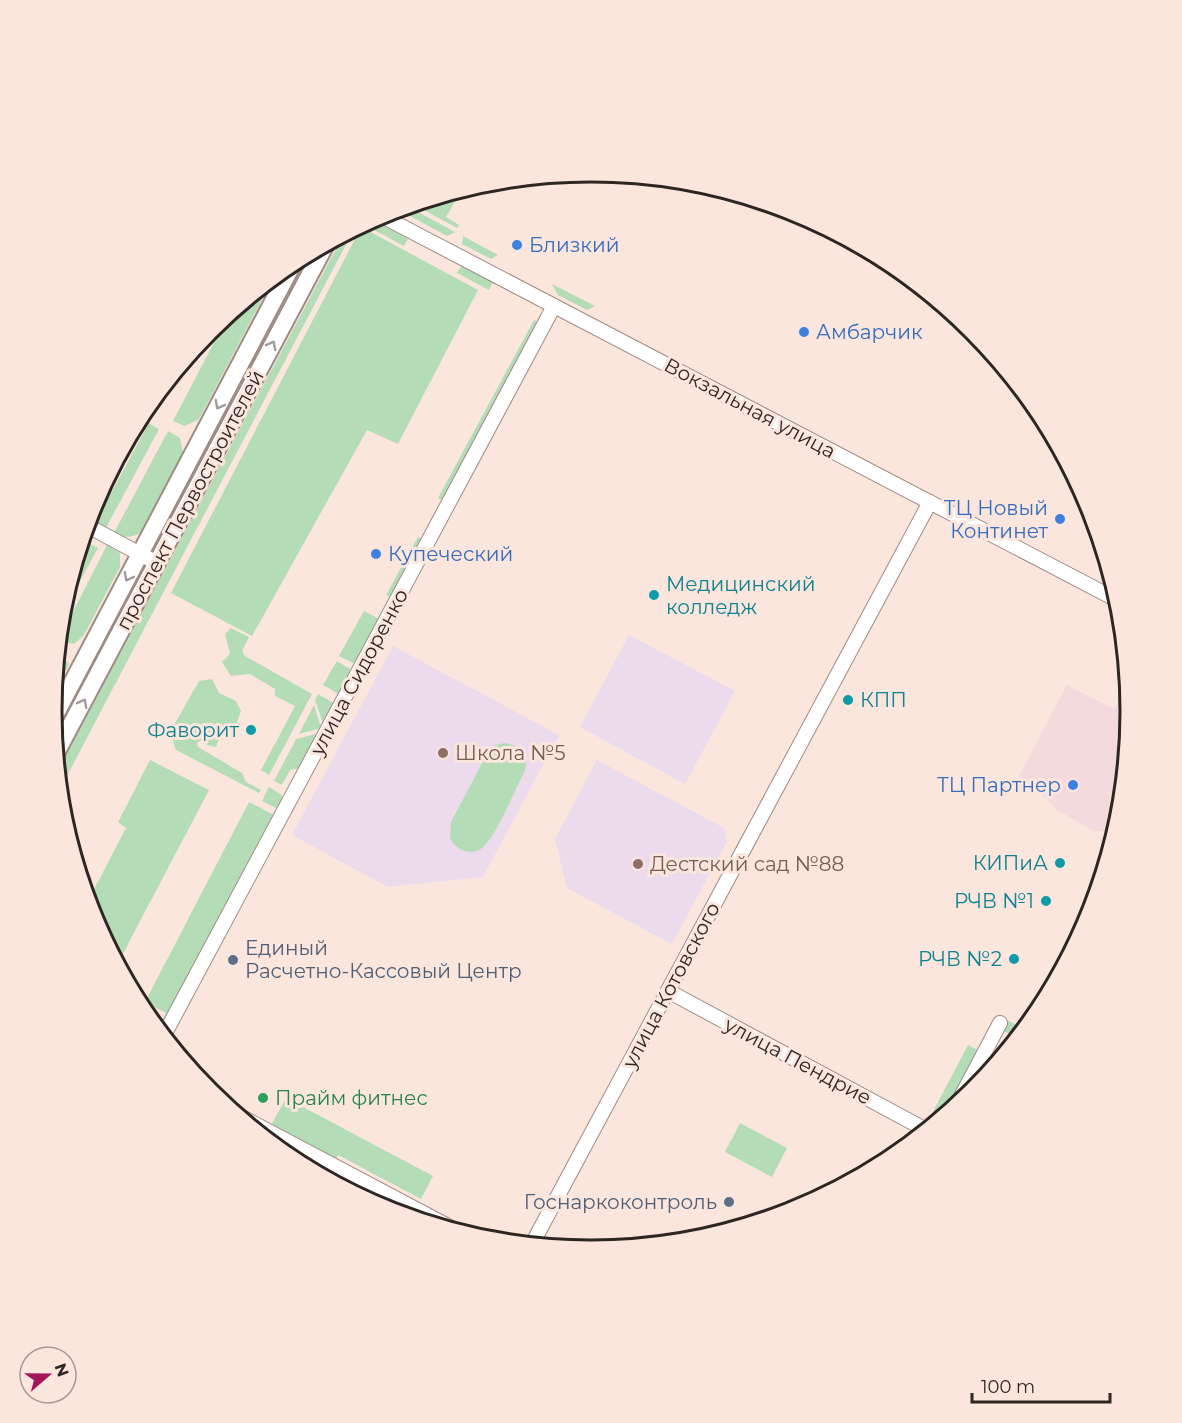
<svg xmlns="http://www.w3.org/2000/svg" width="1182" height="1423" viewBox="0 0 1182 1423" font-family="Montserrat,sans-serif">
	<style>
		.commercial { fill: #f4d9dd }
		.education { fill: #ebdbed }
		.green { fill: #b4dcb7 }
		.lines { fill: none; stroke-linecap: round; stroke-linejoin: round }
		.minor-casing { stroke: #9e8b83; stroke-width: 16 }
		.major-casing { stroke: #9e8b83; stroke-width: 20 }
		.highway-casing { stroke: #9e8b83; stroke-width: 22 }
		.minor { stroke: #fff; stroke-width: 14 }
		.major { stroke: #fff; stroke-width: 16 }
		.highway { stroke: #fff; stroke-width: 20 }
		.tram { stroke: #92847e; stroke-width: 1.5 }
		.oneway { stroke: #a19d9c }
		.shop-dot { fill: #3f7fe0; stroke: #fae6dd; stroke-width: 2 }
		.culture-dot { fill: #0f9aa8; stroke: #fae6dd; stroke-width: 2 }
		.education-dot { fill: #8d6e63; stroke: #fae6dd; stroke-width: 2 }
		.service-dot { fill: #5c6f8a; stroke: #fae6dd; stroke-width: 2 }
		.leisure-dot { fill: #2e9e5b; stroke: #fae6dd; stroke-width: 2 }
		.labels { text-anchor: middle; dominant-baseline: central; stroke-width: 6; stroke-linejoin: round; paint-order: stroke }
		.shop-label { font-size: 20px; fill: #366cbe; stroke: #fae6dd; text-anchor: start }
		.street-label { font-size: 20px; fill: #2e2623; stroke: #fae6dd }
		.culture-label { font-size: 20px; fill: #0d838f; stroke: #fae6dd; text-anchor: end }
		.education-label { font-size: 20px; fill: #785e54; stroke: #fae6dd; text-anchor: start }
		.service-label { font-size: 20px; fill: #4e5e75; stroke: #fae6dd; text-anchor: start }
		.leisure-label { font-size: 20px; fill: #27864d; stroke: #fae6dd; text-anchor: start }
		.rim { fill: none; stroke: #2e2623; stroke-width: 3 }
	</style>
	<rect width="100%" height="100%" fill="#fae6dd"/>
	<path class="commercial" d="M1067 685 1115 709 1129 687 1131 712 1121 817 1116 831H1093L1056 809 1041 793 1017 780Z"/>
	<g class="education">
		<path d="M629 635 735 691 685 784 580 727Z"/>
		<path d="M393 646 559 735 483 877 388 887 292 835Z"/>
		<path d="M597 760 724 828 727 841 672 944 567 888 555 839Z"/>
	</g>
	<g class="green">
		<path d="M462 189 446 217 459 225 457 228 413 204Z"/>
		<path d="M407 206 455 232 447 236 397 209Z"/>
		<path d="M378 223 408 239 404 246 374 230Z"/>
		<path d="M365 229 478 290 398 444 367 430 252 636 171 593 355 239Z"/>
		<path d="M344 234 350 237 59 791 57 772Z"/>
		<path d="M463 236 498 255 491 259 462 244Z"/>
		<path d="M462 265 493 282 489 290 457 273Z"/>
		<path d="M274 277 199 419 185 426 173 421 230 312Z"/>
		<path d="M552 284 595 306 587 310 558 295Z"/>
		<path d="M534 320 541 324 446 502 438 498Z"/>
		<path d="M139 418 159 429 106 528 88 518 91 507 101 512 145 430 135 424Z"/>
		<path d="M168 431 180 438 183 452 140 533C131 538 124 538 114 533Z"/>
		<path d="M418 537 425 541 394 599 386 595Z"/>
		<path d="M88 543 98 548 60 618 71 574Z"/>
		<path d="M107 545 120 553V567L84 635 74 644 58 641Z"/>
		<path d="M364 611 381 620 360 661 353 663 339 656Z"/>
		<path d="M231 628 249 637 242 651 245 656 312 694 269 775 261 770 295 706 275 696V689L250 674 231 676 222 662 230 654 225 634Z"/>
		<path d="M57 650 69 664 53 696Z"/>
		<path d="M337 661 350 669 353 675 342 696 323 685Z"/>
		<path d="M212 679 219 693 236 701 241 711 235 728 218 741 216 747 207 745 203 739 197 743 198 747 242 773 246 782 261 790 259 793 176 750 170 732 199 681Z"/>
		<path d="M318 694 337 705 324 726 315 700Z"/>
		<path d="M314 705 321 728 299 734Z"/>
		<path d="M320 733 304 767 290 770 282 785 274 781 296 739Z"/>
		<path d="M504 743C521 745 530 758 524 773 513 793 499 830 485 845 474 858 456 851 450 838L451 822 487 754 494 746Z"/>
		<path d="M150 760 209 790 117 965 93 919 96 918 90 897 126 828 118 822Z"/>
		<path d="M269 787 282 795 281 805 276 808 262 801Z"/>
		<path d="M249 802 276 816 160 1033 157 1030 166 1013 145 1002Z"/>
		<path d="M1007 1020 1025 1030 1018 1038 1002 1030Z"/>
		<path d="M968 1045 980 1051 946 1116 935 1125 928 1121Z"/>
		<path d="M286 1098 433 1176 421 1199 338 1155 335 1161 270 1127Z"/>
		<path d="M740 1123 787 1148 772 1177 725 1152Z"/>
	</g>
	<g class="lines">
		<g class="minor-casing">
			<g id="minor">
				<path d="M380 215 1119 601"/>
				<path d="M86 525 157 563"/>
				<path d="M668 991 928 1131"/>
				<path d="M163 1037 554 306"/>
				<path d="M955 1108 1000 1023"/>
				<path d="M531 1246 930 502"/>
			</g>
		</g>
		<g class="major-casing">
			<g id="major">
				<path d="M52 721 295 260"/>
				<path d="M55 755 326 244"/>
			</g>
		</g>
		<g class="highway-casing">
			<path id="highway" d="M241 1120 451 1231"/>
		</g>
		<use href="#minor" class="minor"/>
		<use href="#major" class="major"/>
		<use href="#highway" class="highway"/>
		<path class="tram" d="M276 1148 405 1217"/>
	</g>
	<defs><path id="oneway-chevron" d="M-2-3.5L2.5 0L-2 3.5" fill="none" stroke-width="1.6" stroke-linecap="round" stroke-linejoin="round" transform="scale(1.5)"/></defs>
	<g class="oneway">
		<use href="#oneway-chevron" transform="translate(272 345) rotate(-62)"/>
		<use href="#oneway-chevron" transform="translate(219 405) rotate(118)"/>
		<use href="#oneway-chevron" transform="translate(128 577) rotate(118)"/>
		<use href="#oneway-chevron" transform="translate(83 703) rotate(-62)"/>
	</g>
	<g class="shop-dot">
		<circle cx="517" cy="245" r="6"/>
		<circle cx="804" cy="332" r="6"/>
		<circle cx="1060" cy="519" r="6"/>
		<circle cx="376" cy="554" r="6"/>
		<circle cx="1073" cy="785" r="6"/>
	</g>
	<g class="culture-dot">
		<circle cx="654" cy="595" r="6"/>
		<circle cx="848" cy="700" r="6"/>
		<circle cx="251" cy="730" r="6"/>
		<circle cx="1060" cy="863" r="6"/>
		<circle cx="1046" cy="901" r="6"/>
		<circle cx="1014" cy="959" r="6"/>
	</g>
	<g class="education-dot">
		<circle cx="443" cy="753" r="6"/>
		<circle cx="638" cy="864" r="6"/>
	</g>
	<g class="service-dot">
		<circle cx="233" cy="960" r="6"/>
		<circle cx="729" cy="1202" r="6"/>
	</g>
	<circle class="leisure-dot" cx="263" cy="1098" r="6"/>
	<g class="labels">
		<g class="shop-label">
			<text x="529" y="245">Близкий</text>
			<text x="816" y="332">Амбарчик</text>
			<text x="1048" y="508" text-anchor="end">ТЦ Новый<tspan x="1048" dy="23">Континет</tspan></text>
			<text x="388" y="554">Купеческий</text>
			<text x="1061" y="785" text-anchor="end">ТЦ Партнер</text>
		</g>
		<g class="street-label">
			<text transform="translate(750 408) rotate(28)">Вокзальная улица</text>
			<text transform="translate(190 500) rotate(-62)">проспект Первостроителей</text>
			<text transform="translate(359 672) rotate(-62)">улица Сидоренко</text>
			<text transform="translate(671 985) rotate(-62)">улица Котовского</text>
			<text transform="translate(798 1061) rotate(28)">улица Пендрие</text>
		</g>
		<g class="culture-label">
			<text x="666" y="584" text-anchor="start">Медицинский<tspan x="666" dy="23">колледж</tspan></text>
			<text x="860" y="700" text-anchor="start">КПП</text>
			<text x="239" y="730">Фаворит</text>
			<text x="1048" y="863">КИПиА</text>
			<text x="1034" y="901">РЧВ №1</text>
			<text x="1002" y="959">РЧВ №2</text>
		</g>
		<g class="education-label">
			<text x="455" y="753">Школа №5</text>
			<text x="650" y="864">Дестский сад №88</text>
		</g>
		<g class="service-label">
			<text x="245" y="948">Единый<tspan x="245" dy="23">Расчетно-Кассовый Центр</tspan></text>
			<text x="717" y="1202" text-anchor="end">Госнаркоконтроль</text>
		</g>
		<g class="leisure-label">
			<text x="275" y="1098">Прайм фитнес</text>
		</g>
	</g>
	<path d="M0 0H1182V1423H0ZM62 711a529 529 0 1 1 1058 0a529 529 0 1 1-1058 0Z" fill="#fae6dd" fill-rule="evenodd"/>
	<path class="rim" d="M62 711a529 529 0 1 1 1058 0a529 529 0 1 1-1058 0Z"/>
	<g transform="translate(48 1375) rotate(70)"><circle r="28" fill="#fae6dd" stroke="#a89993" stroke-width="1.5"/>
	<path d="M0-4.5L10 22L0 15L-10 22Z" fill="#a4165a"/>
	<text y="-9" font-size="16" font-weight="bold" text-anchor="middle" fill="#2e2623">N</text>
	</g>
	<path d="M972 1393v9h138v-9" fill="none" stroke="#2e2623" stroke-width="3"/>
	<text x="981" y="1393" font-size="18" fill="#2e2623" stroke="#fae6dd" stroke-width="4.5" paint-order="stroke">100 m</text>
</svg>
